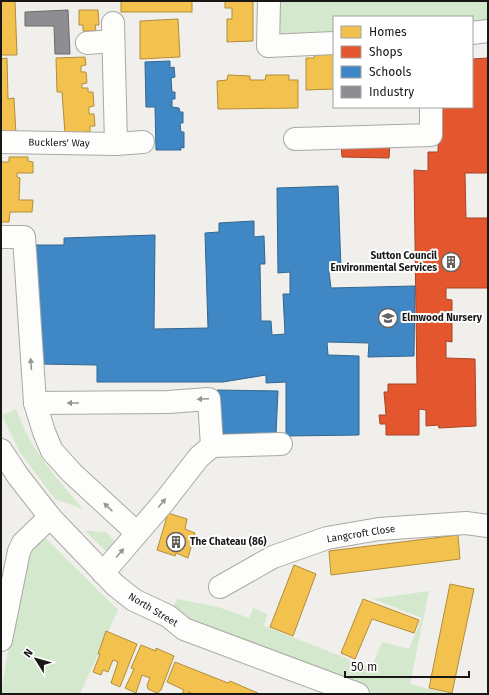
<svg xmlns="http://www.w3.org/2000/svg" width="489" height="695" viewBox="0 0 489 695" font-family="'Fira Sans',sans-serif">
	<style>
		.green { fill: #d3e8cc }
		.homes { fill: #f2c14e; stroke: #b18e3d }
		.shops { fill: #e4572e; stroke: #a74426 }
		.schools { fill: #3f88c5; stroke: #336690 }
		.industry { fill: #8d8d92; stroke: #6a6a6c }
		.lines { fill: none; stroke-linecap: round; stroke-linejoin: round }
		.minor-casing { stroke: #a8a8a5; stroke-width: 24 }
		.major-casing { stroke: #a8a8a5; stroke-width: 24 }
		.minor { stroke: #fdfdfc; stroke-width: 22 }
		.major { stroke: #fdfdfc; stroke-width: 22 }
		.oneway { fill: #969694 }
		.labels { text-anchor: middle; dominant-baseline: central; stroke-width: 4; stroke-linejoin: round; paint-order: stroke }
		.street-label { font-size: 10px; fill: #181715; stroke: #fff }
		.poi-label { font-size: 10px; font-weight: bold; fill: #181715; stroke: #fff; text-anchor: start }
	</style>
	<rect width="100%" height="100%" fill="#f1efeb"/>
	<g class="green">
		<path d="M272 1H488V28L472 29V17H334V40L271 42Z"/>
		<path d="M16 409C32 452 54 475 83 509L55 499 19 451 2 415Z"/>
		<path d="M85 531 106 532 122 549 113 558Z"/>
		<path d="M42 535 118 610 80 694H1L24 552Z"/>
		<path d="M429 591 410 684 449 694H358L169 615 177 599 218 607 249 618 253 608 267 614 264 626 371 668 382 642 409 649 422 618 373 599Z"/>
	</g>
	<g class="homes">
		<path d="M1 1H15L17 55H1Z"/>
		<rect x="121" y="1" width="71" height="11"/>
		<path d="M225 1H253V41L227 42V19H232V8H225Z"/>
		<path d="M79 10H98L99 25H95L96 31H83V25H79Z"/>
		<path d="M178 19 180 57 140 59V21Z"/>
		<path d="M315 53H334V89L306 90V58H314Z"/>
		<path d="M85 57 86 65 81 66V72H86L87 83 82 84V88H88V92H93L94 106 89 107V114H94L95 126H90V132L65 134 62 92H57L56 58Z"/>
		<path d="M7 58 8 99 14 98 16 135 1 136V59Z"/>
		<path d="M228 75 250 76V80H265L266 75H289V80H298V108L218 109 217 81 227 80Z"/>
		<path d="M9 157H28V161L33 162V173H17V177L20 178 19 200H33L32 212H10L9 222H1V162H9Z"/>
		<path d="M168 513 187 519 185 529 195 533 188 558 176 553 175 556 157 550Z"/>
		<path d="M458 535 460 559 331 575 329 551Z"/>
		<path d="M294 565 316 574 293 636 270 627Z"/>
		<path d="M450 584 474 589 452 693 429 688Z"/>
		<path d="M363 599 419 620 414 633 372 619 355 659 341 653Z"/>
		<path d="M106 631 137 644 120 687 111 683 118 662 113 660 108 672 103 670 101 675 93 672 100 654H98Z"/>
		<path d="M141 645 156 651V648L174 656 161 690 157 693 148 689 147 685 150 678 142 675 136 693 125 688 134 669 131 668Z"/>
		<path d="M175 662 228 683 230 681 260 694H193L188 692 187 694H182L184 690 167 682Z"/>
	</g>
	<g class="shops">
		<path d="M488 58V173H465L466 218H488V288H446V299L452 300V342L446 341V358L475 359 476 426 439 428 438 425 426 426V410L419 409V435H386V424H380L379 415H386L384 392H388V384H417L414 170 428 171V152H438L439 107H472V59Z"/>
		<path d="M341 142H390L389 158 342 157Z"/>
	</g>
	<g class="schools">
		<path d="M170 61V68L174 67 175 77 171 78 172 92H175V99H172V107L179 108 180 112H183V123H180L181 132H184V148L181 147V150H156L155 107H146L145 62Z"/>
		<path d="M338 186 341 269 329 271 331 288 415 286 414 356 368 357 369 343 327 342 328 355 359 356V435L286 436V382L266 383V375L223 382H97V365L40 364 36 245H64V238L155 235 154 329 208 328 205 233 219 232V223L254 221V237L264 236 265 264H260L261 321H271L272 335 285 334 283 294H290V272L278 273 277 188Z"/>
		<path d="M217 390 278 391 276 434H217Z"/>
	</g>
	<path class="industry" d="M68 10 70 54H55L54 26H25V12Z"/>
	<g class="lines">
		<g class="minor-casing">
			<g id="minor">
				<path d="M269 1 268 46 334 43"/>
				<path d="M113 23 116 144"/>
				<path d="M472 33 488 31"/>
				<path d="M87 43 113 41"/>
				<path d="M295 139 431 135V107"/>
				<path d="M1 142 116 144 143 142"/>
				<path d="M1 237H24L35 403 44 432 52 451 72 473 137 533"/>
				<path d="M35 403 168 402 209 399 212 446 199 457 164 502 103 573"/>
				<path d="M212 446 281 444"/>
				<path d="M220 587 273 557 327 538 379 529 466 523 488 526"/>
				<path d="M1 640 19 551 23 543 50 517"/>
			</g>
		</g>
		<g class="major-casing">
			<path id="major" d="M1 450 18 476 50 517 115 585 134 600 168 616 184 629 358 694"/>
		</g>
		<use href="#minor" class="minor"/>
		<use href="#major" class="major"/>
	</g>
	<defs><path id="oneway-solid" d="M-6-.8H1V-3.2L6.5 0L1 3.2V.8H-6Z"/></defs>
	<g class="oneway">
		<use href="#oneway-solid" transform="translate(31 364) rotate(-94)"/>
		<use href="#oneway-solid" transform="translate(203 399) rotate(178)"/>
		<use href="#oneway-solid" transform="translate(73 403) rotate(180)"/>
		<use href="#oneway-solid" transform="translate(162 503) rotate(-50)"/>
		<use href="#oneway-solid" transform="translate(108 507) rotate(-137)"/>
		<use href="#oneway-solid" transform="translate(120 553) rotate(-49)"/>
	</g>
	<defs>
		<g id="building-ring" transform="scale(1)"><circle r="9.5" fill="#fff" stroke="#646360" stroke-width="1.5"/><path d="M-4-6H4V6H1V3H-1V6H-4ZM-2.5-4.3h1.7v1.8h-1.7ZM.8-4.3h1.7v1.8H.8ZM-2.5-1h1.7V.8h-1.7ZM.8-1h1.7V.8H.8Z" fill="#646360"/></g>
		<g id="school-ring" transform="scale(1)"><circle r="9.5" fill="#fff" stroke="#646360" stroke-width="1.5"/><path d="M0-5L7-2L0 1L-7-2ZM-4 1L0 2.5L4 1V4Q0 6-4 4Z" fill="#646360"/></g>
	</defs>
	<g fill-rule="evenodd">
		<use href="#building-ring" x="451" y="262"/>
		<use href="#school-ring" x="388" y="318"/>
		<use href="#building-ring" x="176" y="542"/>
	</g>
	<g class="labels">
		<g class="street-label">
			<text transform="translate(59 143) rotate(1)">Bucklers' Way</text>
			<text transform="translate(361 534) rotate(-9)">Langcroft Close</text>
			<text transform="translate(153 610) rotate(31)">North Street</text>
		</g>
		<g class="poi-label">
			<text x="437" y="256" text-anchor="end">Sutton Council<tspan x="437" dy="12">Environmental Services</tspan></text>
			<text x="402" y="318">Elmwood Nursery</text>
			<text x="190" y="542">The Chateau (86)</text>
		</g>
	</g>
	<rect width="489" height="695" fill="none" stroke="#181715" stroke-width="4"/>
	<rect x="333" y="16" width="140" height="92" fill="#ffffff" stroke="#a3a2a1"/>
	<rect x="341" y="26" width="20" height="12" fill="#f2c14e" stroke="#a3a2a1"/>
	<text x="369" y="36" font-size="12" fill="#181715">Homes</text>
	<rect x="341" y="46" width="20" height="12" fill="#e4572e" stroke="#a3a2a1"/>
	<text x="369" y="56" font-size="12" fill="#181715">Shops</text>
	<rect x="341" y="66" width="20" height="12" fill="#3f88c5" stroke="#a3a2a1"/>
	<text x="369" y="76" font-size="12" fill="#181715">Schools</text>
	<rect x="341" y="86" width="20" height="12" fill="#8d8d92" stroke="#a3a2a1"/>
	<text x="369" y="96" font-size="12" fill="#181715">Industry</text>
	<g transform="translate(36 659) rotate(307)" stroke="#ffffff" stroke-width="3" paint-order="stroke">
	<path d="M0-3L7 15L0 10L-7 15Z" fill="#181715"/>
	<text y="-6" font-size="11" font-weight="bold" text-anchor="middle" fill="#181715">N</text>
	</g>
	<path d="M345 671v6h124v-6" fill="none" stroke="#181715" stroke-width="2"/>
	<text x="351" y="671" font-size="12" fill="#181715" stroke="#ffffff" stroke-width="3" paint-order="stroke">50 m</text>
</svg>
